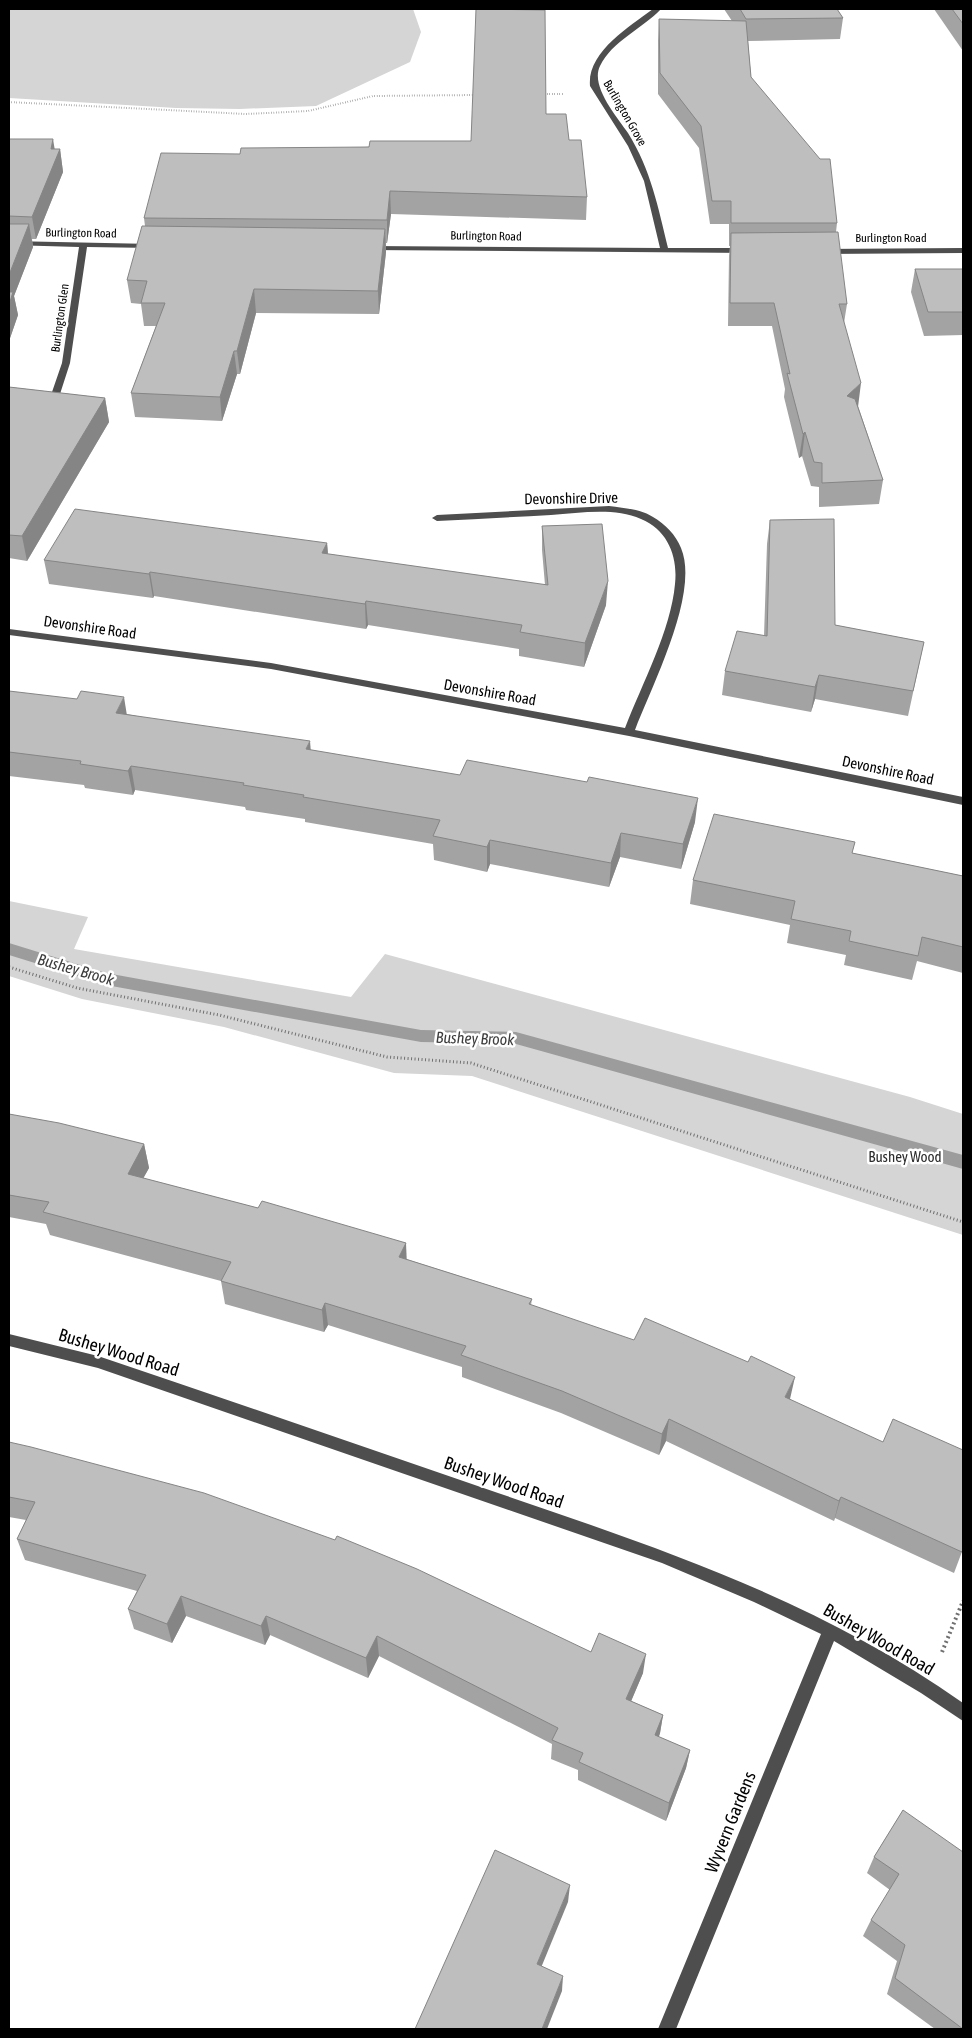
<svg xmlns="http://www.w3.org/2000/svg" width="972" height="2038" viewBox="0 0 972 2038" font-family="'Asap Condensed',sans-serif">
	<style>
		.green { fill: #d5d5d5 }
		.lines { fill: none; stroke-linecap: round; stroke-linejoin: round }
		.stream { fill: #9c9c9c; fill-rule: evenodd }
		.path-far2 { stroke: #707070; stroke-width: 2; stroke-dasharray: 0.5 2; stroke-linecap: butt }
		.path-far1 { stroke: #707070; stroke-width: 3; stroke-dasharray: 1 2.5; stroke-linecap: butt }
		.path { stroke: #707070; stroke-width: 4; stroke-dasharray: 2 3; stroke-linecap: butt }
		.minor { fill: #4e4e4e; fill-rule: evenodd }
		.wall { fill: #a3a3a3 }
		.shaded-wall { fill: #858585 }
		.building { fill: #bebebe; stroke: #858585 }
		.labels { text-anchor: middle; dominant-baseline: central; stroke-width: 5; stroke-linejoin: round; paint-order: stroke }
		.far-street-label { font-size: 12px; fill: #000; stroke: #fff }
		.street-label { font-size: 15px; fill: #000; stroke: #fff }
		.park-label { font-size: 15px; fill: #2c2c2c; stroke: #fff }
		.water-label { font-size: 16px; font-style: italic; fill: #3d3d3d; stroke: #fff }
		.near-street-label { font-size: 18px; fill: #000; stroke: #fff }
	</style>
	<rect width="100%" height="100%" fill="#fff"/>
	<g class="green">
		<path d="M9 9H413L421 32 410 62 316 106 240 109 176 108 9 98Z"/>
		<path d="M9 901 88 917 74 949 351 997 385 954 910 1097 963 1114V1235L472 1076 394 1073 224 1027 82 999 9 976Z"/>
	</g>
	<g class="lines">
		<path class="stream" d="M9 943 106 973 421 1030 516 1032 963 1155V1169L516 1044 421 1042 106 985 9 955Z"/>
		<g class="path-far2">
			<path d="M542 94H563"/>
			<path d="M9 102 246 114 308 111 373 96 476 95"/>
		</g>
		<path class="path-far1" d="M9 967 77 988 219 1015 387 1057 471 1063 963 1222"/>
		<path class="path" d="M942 1652 963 1601"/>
		<g class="minor">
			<path d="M653 9H661C642 29 612 41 600 66 590 86 617 117 628 133 651 170 658 207 668 248H746L750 251 749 253 368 250 367 248 371 246 660 248 644 181 628 146 590 86C587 52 629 27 653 9Z"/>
			<path d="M9 241 153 244 157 246 153 248 87 247 70 363 60 394 52 392 62 363 79 247 9 245Z"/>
			<path d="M820 249 963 248V253L823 254 819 251Z"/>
			<path d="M609 506C623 508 641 509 653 517 665 524 676 535 681 548 700 593 652 685 635 730L963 797V805L629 736 271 669 9 635V629L271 663 625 728C642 684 671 630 675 584 678 557 668 530 641 519 614 507 580 513 551 515 513 517 475 519 437 521L432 518 437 515Z"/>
			<path d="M9 1334 98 1356C231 1401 365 1447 498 1493 662 1549 821 1602 963 1703V1721L921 1693 834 1641 676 2029H658L821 1634 754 1602 662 1563 98 1368 9 1346Z"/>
		</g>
	</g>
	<g class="wall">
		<path d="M724 9H837L843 18 840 39 748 41 751 77 837 223 836 232 847 304 844 323 858 406 883 480 879 504 819 507V487L811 486 802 456 799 458 784 397 785 389 772 326H728L729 256 730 246H729V224H710L699 148 658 94V41L659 19 732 21Z"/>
		<path d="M934 9H963V51Z"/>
		<path d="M546 114 569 140 587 197 586 220 391 214 387 243H386V252L379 314 256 313 240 374H237L222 421 135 417 131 393 156 326H144L141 304 131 303 127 280 145 226 144 218 240 154 471 141Z"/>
		<path d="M9 139 55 149H60L63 172 36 239H32L33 247 14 296 18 315 9 341Z"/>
		<path d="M915 269H963V335L924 336 911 292Z"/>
		<path d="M9 387 105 398 109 422 27 561 9 558Z"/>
		<path d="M770 520 835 625 924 642 908 716 815 699 811 712 722 695 725 671 764 636 767 544Z"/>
		<path d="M542 526 606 605 584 667 519 656V649L368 625 366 629 154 596 153 598 49 584 44 560 327 543 328 554 545 585 542 550Z"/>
		<path d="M9 691 311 750 695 822 681 869 620 857 609 887 490 864 487 872 434 860 433 844 305 822V819L246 810 245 807 135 790 133 795 85 788 84 785 9 776Z"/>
		<path d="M855 842 852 853 963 876V973L917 961 912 980 844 965 846 955 787 943 790 925 690 904 693 880Z"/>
		<path d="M9 1114 144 1144 149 1168 143 1178 258 1208 406 1243V1259L532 1299 531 1305 790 1399 963 1549 954 1573 835 1518 834 1521 666 1441 659 1455 561 1413 462 1377V1367L328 1325 324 1332 225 1304 221 1281 50 1235 46 1224 9 1217Z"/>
		<path d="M9 1442 591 1652 643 1673 631 1701 663 1715 660 1733 659 1737 690 1750 686 1768 666 1821 578 1780V1770L551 1759 552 1744 379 1656 368 1678 270 1635 265 1645 186 1616 172 1643 134 1629 128 1609 137 1591 25 1560 17 1539 26 1520 9 1517Z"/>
		<path d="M903 1810 963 2029H935L887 1994 897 1961 863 1936 871 1920 890 1890 867 1873 874 1857Z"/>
	</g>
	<g class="shaded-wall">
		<path d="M53 139 56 157 60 149 63 172 36 239 32 217Z"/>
		<path d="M390 191 391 214 387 243V220Z"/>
		<path d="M29 224 33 247 14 296 18 315 9 341V275Z"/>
		<path d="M385 229 386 252 379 314 378 291Z"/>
		<path d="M254 289 256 313 240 374 237 351Z"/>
		<path d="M234 351 237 374 222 421 220 397Z"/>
		<path d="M861 383 858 407 847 396Z"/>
		<path d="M105 398 109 422 27 561 22 536Z"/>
		<path d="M805 432 802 456 799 458 803 434Z"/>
		<path d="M327 543 329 567 322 553Z"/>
		<path d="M150 572 154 596 153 598 149 574Z"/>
		<path d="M608 581 606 605 584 667 585 643Z"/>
		<path d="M366 601 368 625 366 629 365 604Z"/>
		<path d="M819 675 815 699 811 712 815 687Z"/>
		<path d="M124 697 128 722 116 713Z"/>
		<path d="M310 741 312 765 306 749Z"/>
		<path d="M131 766 135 790 133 795 128 771Z"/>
		<path d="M698 798 695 822 681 869 683 844Z"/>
		<path d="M621 833 620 857 609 887 611 863Z"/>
		<path d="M490 840V864L487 872V847Z"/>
		<path d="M144 1144 149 1168 133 1197 128 1174Z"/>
		<path d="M406 1243 407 1266 399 1257Z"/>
		<path d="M325 1303 328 1325 324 1332 322 1310Z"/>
		<path d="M795 1377 790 1399 780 1418 785 1397Z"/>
		<path d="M669 1419 666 1441 659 1455 662 1434Z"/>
		<path d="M841 1497 835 1518 834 1521 839 1501Z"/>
		<path d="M181 1596 186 1616 172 1643 167 1624Z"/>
		<path d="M266 1616 270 1635 265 1645 261 1626Z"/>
		<path d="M377 1636 379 1656 368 1678 366 1658Z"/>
		<path d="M646 1654 643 1673 624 1718 626 1699Z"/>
		<path d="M663 1715 660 1733 652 1753 655 1735Z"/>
		<path d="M690 1750 686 1768 666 1821 669 1803Z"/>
		<path d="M570 1885 568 1902 536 1980 537 1964Z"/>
		<path d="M563 1976 562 1991 547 2029H542Z"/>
	</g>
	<g class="building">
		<path d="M476 9 545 10 546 114H566L569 140H581L587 197 390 191 387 220 144 218 161 153 240 154 241 148 369 147 370 141H471Z"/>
		<path d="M740 9H837L843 18 746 19Z"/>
		<path d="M952 9H963V24Z"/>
		<path d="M659 19 746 21 751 77 820 159H830L837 223H731V201H712L701 126 660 73Z"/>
		<path d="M9 139H53L51 149H60L32 217 9 216Z"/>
		<path d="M9 224H29L9 275Z"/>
		<path d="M142 226 385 229 378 291 254 289 237 351H234L220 397 131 393 165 303H141L147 281 127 280Z"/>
		<path d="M838 232 847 304H839L861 383 847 396 855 399 883 480 822 483V463L814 462 805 432 803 434 787 373 790 374 774 303H730L731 233Z"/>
		<path d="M915 269H963V312H928Z"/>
		<path d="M9 292H13L9 305Z"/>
		<path d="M9 387 105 398 22 536 9 535Z"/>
		<path d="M75 509 327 543 322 553 548 585 542 526 602 524 608 581 585 643 520 632 522 625 366 601 365 604 150 572 149 574 44 560Z"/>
		<path d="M834 519 835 625 924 642 913 691 819 675 815 687 725 671 737 631 767 636 770 520Z"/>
		<path d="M9 691 77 699 81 691 124 697 116 713 310 741 306 749 460 775 467 760 587 782 589 777 698 798 683 844 621 833 611 863 490 840 487 847 433 836 440 820 303 797 304 795 243 785 244 783 131 766 128 771 80 764 81 761 9 752Z"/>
		<path d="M714 814 855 842 852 853 963 876V947L922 937 918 956 849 941 851 931 791 919 795 901 693 880Z"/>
		<path d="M9 1114 59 1123 144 1144 128 1174 258 1208 262 1201 406 1243 399 1257 532 1299 529 1304 634 1340 645 1318 748 1362 751 1356 795 1377 785 1397 883 1442 893 1419 963 1450V1549L962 1552 841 1497 839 1501 669 1419 662 1434 562 1391 461 1355 466 1346 325 1303 322 1310 221 1281 231 1262 43 1212 49 1202 9 1195Z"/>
		<path d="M9 1442 31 1447 204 1493 335 1540 337 1536 417 1569 591 1652 599 1633 646 1654 626 1699 663 1715 655 1735 690 1750 669 1803 579 1762 583 1753 552 1740 558 1728 377 1636 366 1658 266 1616 261 1626 181 1596 167 1624 128 1609 146 1575 17 1539 35 1502 9 1497Z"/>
		<path d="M903 1810 963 1852V2029L895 1978 905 1945 871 1920 899 1874 874 1857Z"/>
		<path d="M495 1850 570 1885 537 1964 563 1976 542 2029H415Z"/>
	</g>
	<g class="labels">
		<g class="far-street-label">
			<text transform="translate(625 113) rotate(60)">Burlington Grove</text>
			<text transform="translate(81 233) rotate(1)">Burlington Road</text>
			<text transform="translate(486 236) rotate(1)">Burlington Road</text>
			<text x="891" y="238">Burlington Road</text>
			<text transform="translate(60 318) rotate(-82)">Burlington Glen</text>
		</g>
		<g class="street-label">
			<text transform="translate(571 498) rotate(-1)">Devonshire Drive</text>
			<text transform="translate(90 627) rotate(8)">Devonshire Road</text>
			<text transform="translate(490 692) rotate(10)">Devonshire Road</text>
			<text transform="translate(888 770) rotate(12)">Devonshire Road</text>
		</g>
		<g class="park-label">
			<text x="905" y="1156">Bushey Wood</text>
		</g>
		<g class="water-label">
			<text transform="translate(76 969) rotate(16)">Bushey Brook</text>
			<text transform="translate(475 1038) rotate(2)">Bushey Brook</text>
		</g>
		<g class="near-street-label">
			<text transform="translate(119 1352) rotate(17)">Bushey Wood Road</text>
			<text transform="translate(504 1482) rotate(19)">Bushey Wood Road</text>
			<text transform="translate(879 1639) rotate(30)">Bushey Wood Road</text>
			<text transform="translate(730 1822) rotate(-68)">Wyvern Gardens</text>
		</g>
	</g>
	<rect width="972" height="2038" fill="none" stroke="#000000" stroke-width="20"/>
</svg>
